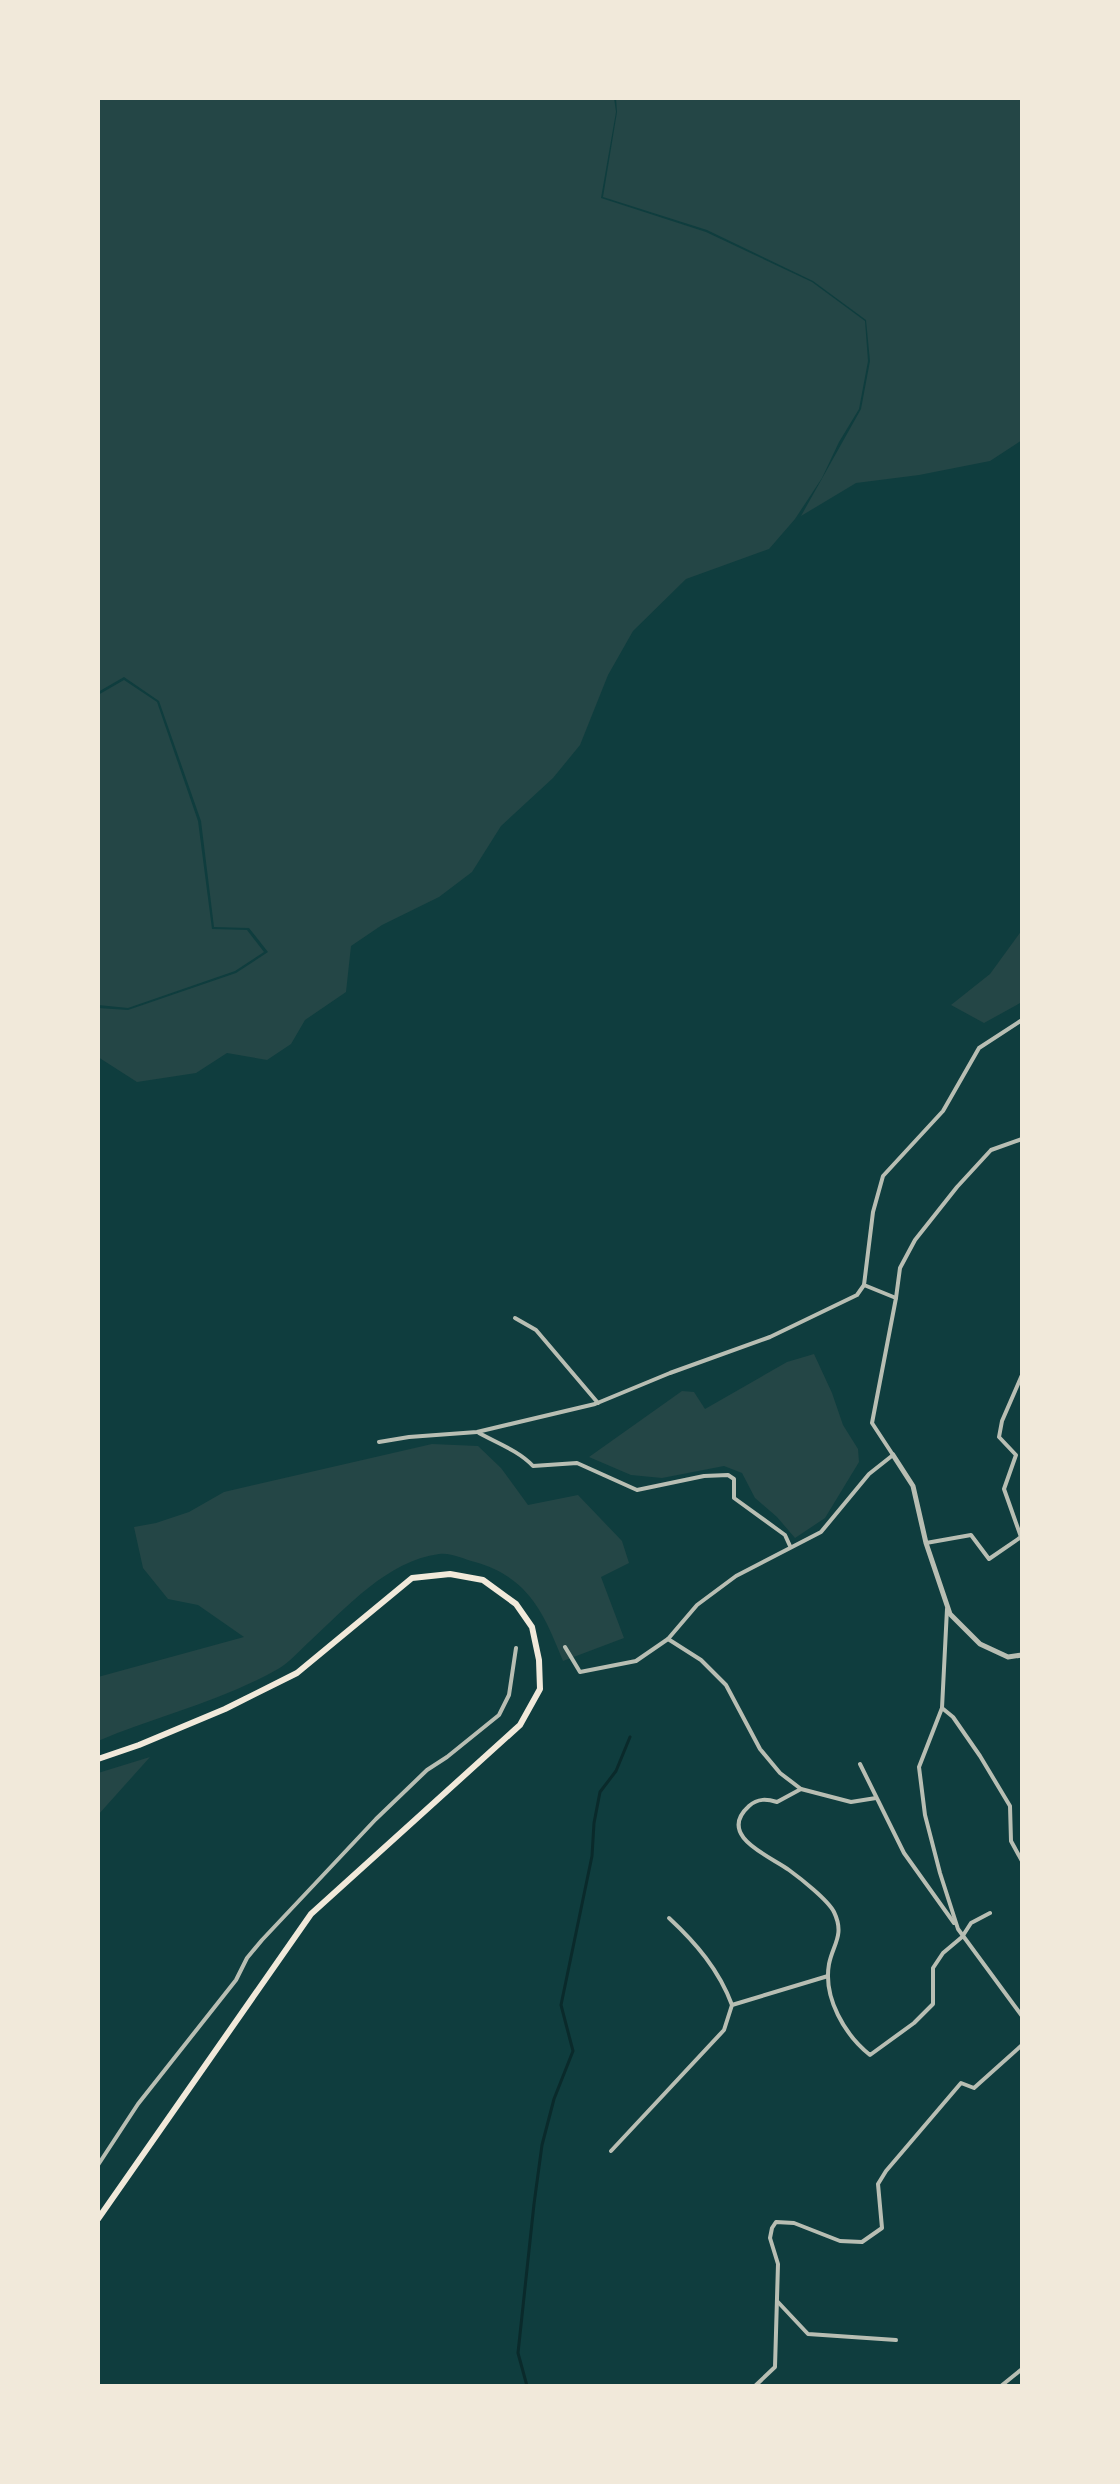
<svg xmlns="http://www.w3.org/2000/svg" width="1120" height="2484" viewBox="0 0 1120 2484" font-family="Helvetica,sans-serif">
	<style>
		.green { fill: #244646 }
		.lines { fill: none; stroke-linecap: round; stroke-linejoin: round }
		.stream { stroke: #0a2a2b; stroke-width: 3 }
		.minor { stroke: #b8beb3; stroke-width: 4 }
		.tertiary { stroke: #b8beb3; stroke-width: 5 }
		.primary { stroke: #f1e9da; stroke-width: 6 }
	</style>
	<rect width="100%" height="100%" fill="#0f3d3e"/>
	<g class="green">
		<path d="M98 98H614L616 112 601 198 706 232 812 282 865 321 868 361 859 409 839 442 822 478 795 519 769 549 686 579 633 631 608 675 580 745 553 778 501 826 472 872 439 897 382 925 351 946 346 992 305 1020 291 1044 267 1060 227 1053 196 1073 137 1082 98 1057V1008L128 1010 236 973 268 952 249 928 214 927 201 821 159 701 124 677 98 692Z"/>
		<path d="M616 98H1022V440L990 461 919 475 856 483 801 516 861 409 870 361 866 320 813 281 707 230 603 197 617 112Z"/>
		<path d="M124 680 157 702 198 821 212 929 247 930 264 952 235 971 128 1008 98 1005V695Z"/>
		<path d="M1022 930V1002L984 1023 951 1005 990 974Z"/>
		<path d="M814 1354 832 1393 843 1425 858 1449 859 1462 825 1518 795 1538 777 1517 755 1498 742 1473 724 1466 662 1478 631 1475 589 1457 682 1391 694 1392 705 1409 787 1362Z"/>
		<path d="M432 1444 478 1446 501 1468 528 1505 578 1495 622 1541 629 1563 601 1577 624 1638 563 1661C544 1613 528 1577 475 1562 464 1559 450 1552 439 1554 387 1561 347 1607 310 1641 300 1650 290 1662 278 1669 222 1701 157 1716 98 1741V1677L244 1637 198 1605 168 1599 143 1568 134 1527 156 1523 189 1512 224 1492Z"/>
		<path d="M150 1757 98 1815V1773Z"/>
	</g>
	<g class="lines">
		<path class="stream" d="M527 2386 518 2353 534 2204 542 2145 554 2099 573 2051 561 2005 592 1856 594 1823 600 1792 616 1771 630 1737"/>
		<g class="minor">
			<path d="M896 1298 900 1268 915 1240 957 1187 991 1150 1022 1139"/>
			<path d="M515 1318 536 1330 598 1403"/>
			<path d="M479 1433C497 1443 519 1451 533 1466L577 1463 637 1490 704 1476 728 1475 734 1479V1498L785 1535 790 1546"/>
			<path d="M379 1442 409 1437 477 1432 595 1404 670 1373 770 1337 857 1295 864 1285"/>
			<path d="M926 1543 971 1535 989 1559 1021 1537 1004 1489 1016 1455 999 1437 1002 1421 1022 1375"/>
			<path d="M947 1609 942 1708 919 1767 925 1815 940 1873 958 1929 1022 2016"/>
			<path d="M668 1639 701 1660 726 1685 760 1749 780 1773 801 1789 851 1802 876 1798"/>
			<path d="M565 1647 580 1672 636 1661 668 1639 697 1605 736 1576 821 1532 869 1474 893 1455 872 1423 896 1298 864 1285 873 1212 883 1176 943 1111 979 1048 1022 1020"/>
			<path d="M942 1708 953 1717 980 1756 1010 1806 1011 1841 1022 1861"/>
			<path d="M860 1764 904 1853 954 1923"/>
			<path d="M801 1789 777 1802C767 1799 758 1798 749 1806 716 1836 770 1856 789 1870 800 1878 828 1900 834 1912 845 1935 833 1944 829 1964 823 1998 845 2035 870 2055L914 2023 933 2004V1968L943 1953 962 1937 971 1923 990 1913"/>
			<path d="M669 1918C696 1943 719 1970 732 2005"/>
			<path d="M611 2151 724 2030 732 2005 828 1976"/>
			<path d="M98 2165 138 2104 236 1980 247 1958 262 1940 376 1819 427 1770 447 1757 499 1715 509 1695 516 1648"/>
			<path d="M777 2301 808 2334 896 2340"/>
			<path d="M755 2386 775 2367 778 2264 770 2238 772 2228 776 2222 794 2223 840 2241 862 2242 882 2228 878 2184 886 2171 961 2083 974 2088 1022 2045"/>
			<path d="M1001 2386 1022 2369"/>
		</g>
		<path class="tertiary" d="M893 1455 913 1486 926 1543 950 1614 980 1644 1008 1657 1022 1655"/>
		<path class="primary" d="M98 1759 139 1745 225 1709 297 1673 412 1578 450 1574 483 1580 516 1604 532 1627 539 1660 540 1689 520 1725 311 1914 98 2219"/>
	</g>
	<rect width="1120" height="2484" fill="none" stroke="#f1e9da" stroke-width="200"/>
</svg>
